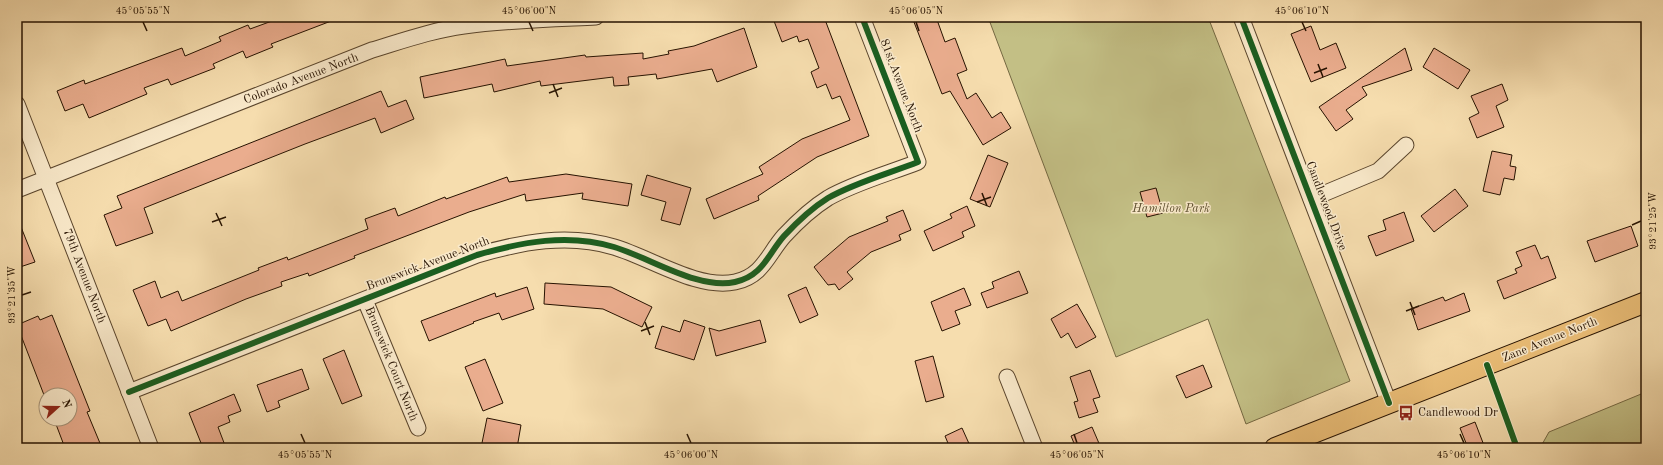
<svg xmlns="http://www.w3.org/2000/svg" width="1663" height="465" viewBox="0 0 1663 465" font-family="'Old Standard TT',serif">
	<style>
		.green { fill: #c3bf85; stroke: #746842 }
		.building { fill: #eaad8e; stroke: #261200 }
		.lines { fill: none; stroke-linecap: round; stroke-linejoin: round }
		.minor-casing { stroke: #5a452c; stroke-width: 17 }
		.major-casing { stroke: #261200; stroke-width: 22 }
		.minor { stroke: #f9e9ca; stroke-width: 15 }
		.major { stroke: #ebbe77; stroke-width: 20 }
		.cycleway-casing { stroke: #f9e9ca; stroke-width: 8 }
		.cycleway { stroke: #1b5e20; stroke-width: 6 }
		.ticks { fill: none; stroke: #261200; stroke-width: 1.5 }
		.labels { text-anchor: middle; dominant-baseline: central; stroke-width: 3; stroke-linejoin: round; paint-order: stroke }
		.street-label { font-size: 12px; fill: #261200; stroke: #f9e9ca }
		.park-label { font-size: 12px; font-style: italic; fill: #5d4f2f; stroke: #f9e9ca }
		.poi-label { font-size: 12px; fill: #261200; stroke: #f9e9ca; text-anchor: start }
		.neatline { fill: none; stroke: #261200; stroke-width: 1.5 }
		.ticks-label { font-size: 10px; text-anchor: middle; fill: #261200 }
	</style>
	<rect width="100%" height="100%" fill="#f6ddae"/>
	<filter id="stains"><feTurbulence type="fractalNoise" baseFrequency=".005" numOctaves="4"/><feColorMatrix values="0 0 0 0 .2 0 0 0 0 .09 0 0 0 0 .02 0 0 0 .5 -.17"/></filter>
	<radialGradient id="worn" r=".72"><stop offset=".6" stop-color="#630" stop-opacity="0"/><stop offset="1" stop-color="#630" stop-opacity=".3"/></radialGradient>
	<g class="green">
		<path d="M988 17H1208L1350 381 1246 424 1208 319 1116 357Z"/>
		<path d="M1646 392V448H1540L1549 432Z"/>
	</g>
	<g class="building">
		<path d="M283 17 339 18 271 44 273 47 246 58 243 51 213 64 215 68 171 85 168 79 144 88 147 94 89 118 83 104 65 111 57 91 84 80 85 84 182 48 185 56 221 41 219 37 248 25 250 29Z"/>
		<path d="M784 17H824L869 136 817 157 758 196 759 200 714 219 706 199 763 174 759 167 802 139 850 120 840 96 832 99 826 84 817 88 811 72 819 68 808 39 799 42 797 36 782 42 774 21Z"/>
		<path d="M912 17H936L945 42 955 38 967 70 957 74 967 99 976 93 992 118 1001 112 1011 128 983 145 950 91 942 94Z"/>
		<path d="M1311 26 1320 50 1336 43 1346 68 1311 82 1291 34Z"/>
		<path d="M744 28 757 67 717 82 712 69 657 79 656 74 628 77 629 85 614 86 613 77 541 86 540 81 494 92 492 84 424 98 420 77 505 59 507 66 585 55 586 57 643 53V59L669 54 668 51 694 46Z"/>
		<path d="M1405 48 1412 70 1362 87 1367 95 1346 110 1353 119 1336 131 1319 107Z"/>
		<path d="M1434 48 1470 70 1458 89 1423 67Z"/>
		<path d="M1502 84 1508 100 1496 106 1504 127 1477 138 1469 118 1479 113 1471 96Z"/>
		<path d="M381 91 388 107 406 100 414 119 381 133 375 118 305 144 144 208 153 233 116 246 104 215 122 208 117 196Z"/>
		<path d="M1492 151 1512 155 1510 166 1516 167 1514 180 1504 178 1500 195 1483 191Z"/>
		<path d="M988 155 1008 163 990 207 970 199Z"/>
		<path d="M566 174 632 184 628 206 582 199 583 193 526 201 525 194 469 212 354 256 355 258 309 276 308 273 281 282 282 286 246 299 171 331 166 319 148 326 133 290 155 281 161 298 178 291 182 301 259 270 258 268 287 257 288 260 368 229 365 219 395 208 398 216 445 197 446 199 507 177 509 182Z"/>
		<path d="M647 175 691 188 680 225 661 220 666 202 641 195Z"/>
		<path d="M1156 188 1163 213 1147 217 1140 192Z"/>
		<path d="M1455 189 1468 206 1434 232 1421 216Z"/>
		<path d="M967 206 975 226 962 232 964 237 933 251 924 231 952 218 950 214Z"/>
		<path d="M903 210 911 230 899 235 901 240 871 252 847 272 853 279 839 290 835 284 828 285 814 267 849 237 888 221 886 217Z"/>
		<path d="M1404 212 1414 241 1376 256 1368 236 1386 230 1383 220Z"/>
		<path d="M17 217 35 262 17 268Z"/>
		<path d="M1631 226 1638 246 1595 262 1587 241Z"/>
		<path d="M1535 245 1541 259 1548 256 1556 278 1504 299 1497 281 1517 273 1515 269 1522 266 1516 252Z"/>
		<path d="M1019 271 1028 293 987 308 981 293 994 288 992 282Z"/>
		<path d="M545 283 611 287 652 307 642 327 603 309 544 304Z"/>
		<path d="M527 287 534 309 502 320 499 313 473 322 474 323 429 341 421 321 495 293 496 297Z"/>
		<path d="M806 287 818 315 800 323 788 295Z"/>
		<path d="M964 288 971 305 955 311 960 324 942 331 931 302Z"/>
		<path d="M1464 293 1470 311 1418 330 1411 309 1443 297 1445 301Z"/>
		<path d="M1077 304 1096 337 1076 348 1068 333 1061 338 1051 319Z"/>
		<path d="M52 315 90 411 87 412 102 448H65L54 419H70V395H44L17 325 38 316 40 320Z"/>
		<path d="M684 320 705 327 694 360 655 348 662 326 680 332Z"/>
		<path d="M760 320 766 342 716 356 709 328 719 331Z"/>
		<path d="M344 350 362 396 342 404 323 359Z"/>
		<path d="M933 356 944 397 926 402 915 361Z"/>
		<path d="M485 359 503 403 483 411 465 367Z"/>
		<path d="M1203 365 1212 387 1186 398 1176 376Z"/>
		<path d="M302 369 309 389 278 401 280 407 267 412 257 385Z"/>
		<path d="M1090 370 1100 397 1093 399 1098 412 1079 418 1074 402 1078 401 1070 377Z"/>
		<path d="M234 394 241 411 228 416 230 422 218 427 226 448H203L189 413Z"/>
		<path d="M487 418 521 425 517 448H481Z"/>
		<path d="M1475 422 1485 448H1468L1460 428Z"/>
		<path d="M1092 427 1101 448H1076L1071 436Z"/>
		<path d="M962 428 971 448H950L945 436Z"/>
	</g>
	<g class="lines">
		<g class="minor-casing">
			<g id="minor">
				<path d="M1241 17 1389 403"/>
				<path d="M17 104 151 448"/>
				<path d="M17 190 372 50C402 41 433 30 464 26 508 20 552 19 596 17"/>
				<path d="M1311 199 1378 171 1406 145"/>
				<path d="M365 300 418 428"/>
				<path d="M1007 377 1035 448"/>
				<path d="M129 392 477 255C522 242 568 233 614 247 651 258 698 290 735 282 763 276 768 254 784 236 797 222 812 208 828 198 854 183 890 173 918 162L862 17"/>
			</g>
		</g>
		<g class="major-casing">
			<path id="major" d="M1275 448 1646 302"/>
		</g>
		<use href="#minor" class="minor"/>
		<use href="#major" class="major"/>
		<g class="cycleway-casing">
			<g id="cycleway">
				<path d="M1241 17 1389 403"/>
				<path d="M1487 365 1517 448"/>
				<path d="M129 392 477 255C522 242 568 233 614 247 651 258 698 290 735 282 763 276 768 254 784 236 797 222 812 208 828 198 854 183 890 173 918 162L862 17"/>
			</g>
		</g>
		<use href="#cycleway" class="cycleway"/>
	</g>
	<path class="ticks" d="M143 22 147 31M529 22 533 31M916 22 919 31M1302 22 1306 31M1318 64 1323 77M1314 73 1327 68M553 84 558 97M549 93 562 88M982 193 987 206M977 202 991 197M216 213 222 226M212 222 226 217M1632 225 1641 221M22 295 31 292M1410 302 1415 315M1406 311 1419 306M645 322 650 335M641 331 654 326M301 434 305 443M687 434 691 443M1074 434 1077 443M1460 434 1464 443"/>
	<defs>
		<g id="bus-bare" transform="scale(1.2)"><path d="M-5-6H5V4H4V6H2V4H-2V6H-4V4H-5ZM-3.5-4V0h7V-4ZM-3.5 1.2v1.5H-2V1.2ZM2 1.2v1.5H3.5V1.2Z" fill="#8f2418" stroke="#f9e9ca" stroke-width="2.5" paint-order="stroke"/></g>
	</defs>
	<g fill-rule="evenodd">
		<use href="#bus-bare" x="1406" y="413"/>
	</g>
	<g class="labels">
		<g class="street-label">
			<text transform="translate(301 79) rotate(-21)">Colorado Avenue North</text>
			<text transform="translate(901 86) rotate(69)">81st Avenue North</text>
			<text transform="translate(1326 206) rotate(69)">Candlewood Drive</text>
			<text transform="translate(428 264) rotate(-21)">Brunswick Avenue North</text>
			<text transform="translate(84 276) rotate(69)">79th Avenue North</text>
			<text transform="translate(1550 340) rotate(-22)">Zane Avenue North</text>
			<text transform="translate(391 364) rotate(68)">Brunswick Court North</text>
		</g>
		<g class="park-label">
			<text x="1171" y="209">Hamilton Park</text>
		</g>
		<g class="poi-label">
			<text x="1418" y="413">Candlewood Dr</text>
		</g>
	</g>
	<rect width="1663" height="465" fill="none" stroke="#f6ddae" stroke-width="44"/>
	<g transform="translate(58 407) rotate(69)"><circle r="19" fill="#f9e9ca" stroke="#a59379"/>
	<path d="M0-3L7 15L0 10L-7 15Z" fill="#8f2418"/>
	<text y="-6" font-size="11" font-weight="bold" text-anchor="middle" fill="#261200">N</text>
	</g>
	<rect x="22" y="22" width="1619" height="421" class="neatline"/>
	<g class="ticks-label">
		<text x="143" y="14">45°05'55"N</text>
		<text x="529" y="14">45°06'00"N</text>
		<text x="916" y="14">45°06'05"N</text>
		<text x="1302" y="14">45°06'10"N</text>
		<text transform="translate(1652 221) rotate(-90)" y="4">93°21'25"W</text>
		<text transform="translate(11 295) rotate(-90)" y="4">93°21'35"W</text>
		<text x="305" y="458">45°05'55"N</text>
		<text x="691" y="458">45°06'00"N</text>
		<text x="1077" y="458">45°06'05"N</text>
		<text x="1464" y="458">45°06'10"N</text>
	</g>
	<rect width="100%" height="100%" filter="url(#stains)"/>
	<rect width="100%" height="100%" fill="url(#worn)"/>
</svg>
